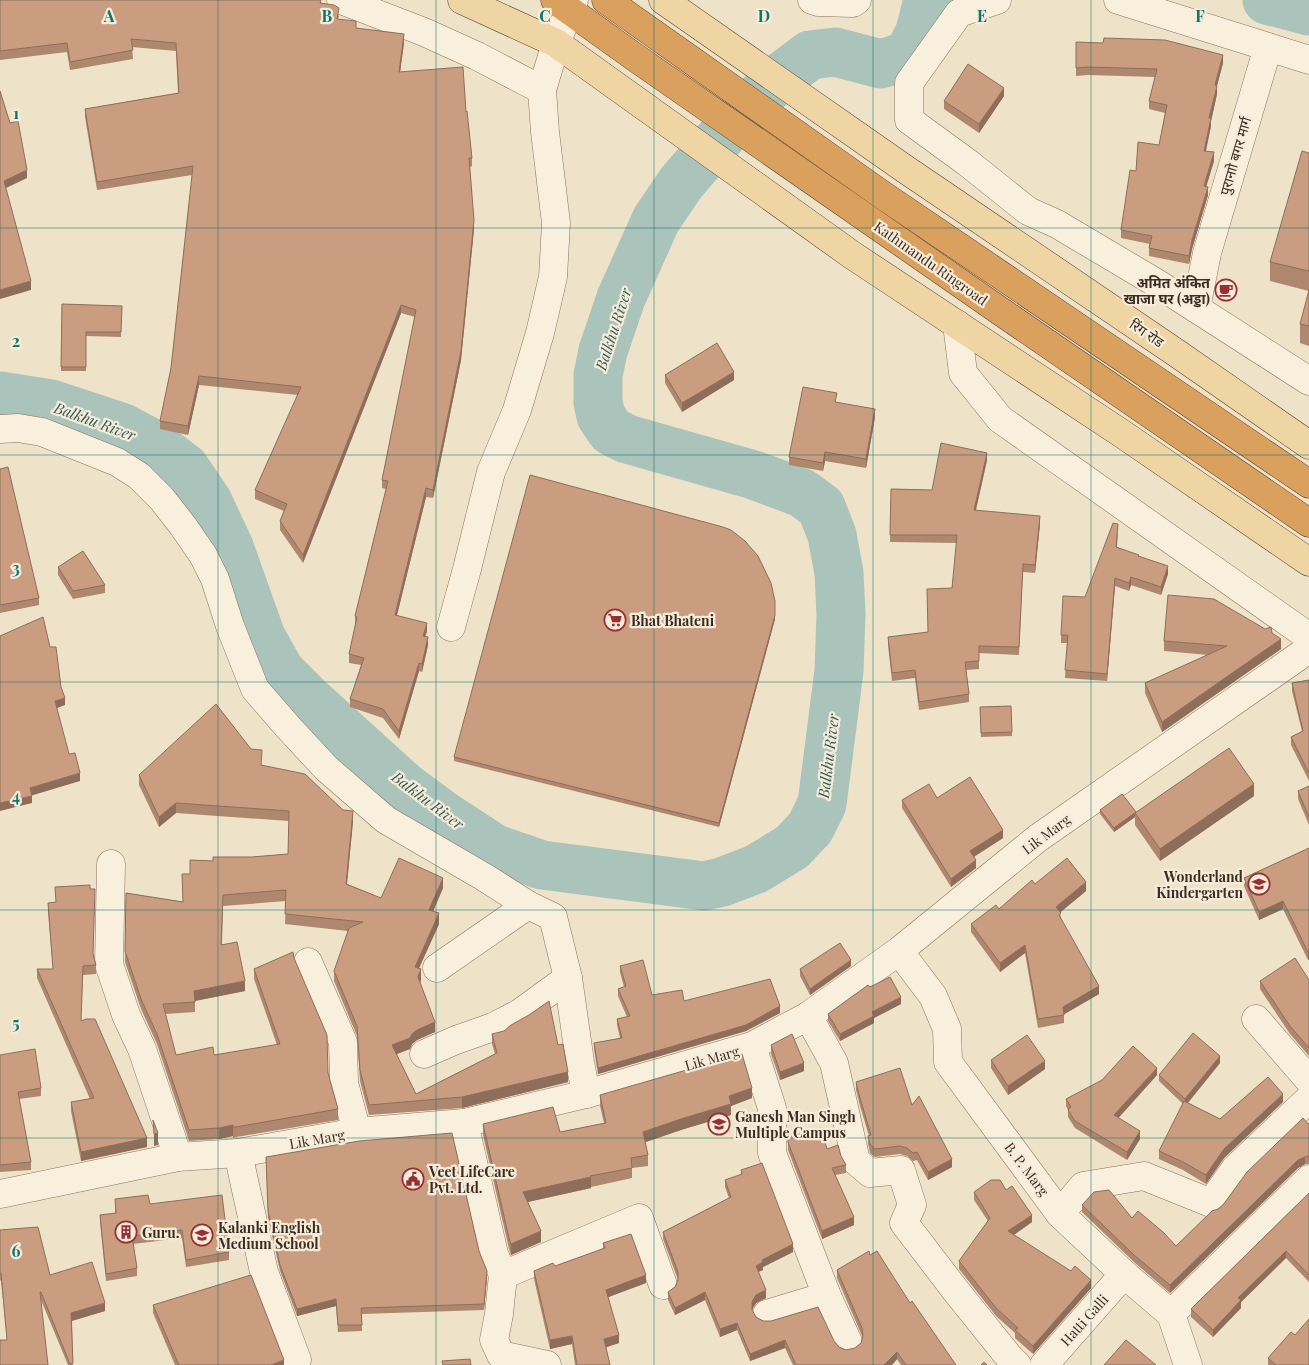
<svg xmlns="http://www.w3.org/2000/svg" width="1309" height="1365" viewBox="0 0 1309 1365" font-family="'Playfair Display','Noto Sans Devanagari',serif">
	<style>
		.lines { fill: none; stroke-linecap: round; stroke-linejoin: round }
		.river { stroke: #aac3bb; stroke-width: 49 }
		.minor-casing { stroke: #8a745e; stroke-width: 29 }
		.major-casing { stroke: #594332; stroke-width: 29 }
		.highway-casing { stroke: #594332; stroke-width: 29 }
		.minor { stroke: #f9efdd; stroke-width: 28 }
		.major { stroke: #efd5a3; stroke-width: 28 }
		.highway { stroke: #daa05d; stroke-width: 28 }
		.wall { fill: #af876e }
		.shaded-wall { fill: #8e6e5a }
		.building { fill: #cb9d80; stroke: #8e6e5a }
		.grid { fill: none; stroke: #0f766e; stroke-width: 1; stroke-opacity: 0.55 }
		.labels { text-anchor: middle; dominant-baseline: central; stroke-width: 4.5; stroke-linejoin: round; paint-order: stroke }
		.street-label { font-size: 14px; fill: #3b2d21; stroke: #f6ecd9 }
		.poi-label { font-size: 14px; font-weight: bold; fill: #3b2d21; stroke: #f6ecd9; text-anchor: start }
		.water-label { font-size: 15px; font-style: italic; fill: #315a57; stroke: #f6ecd9 }
		.grid-label { font-size: 16px; text-anchor: middle; font-weight: bold; fill: #0f766e; stroke: #f6ecd9; stroke-width: 4.5; stroke-linejoin: round; paint-order: stroke }
	</style>
	<rect width="100%" height="100%" fill="#eee2c9"/>
	<g class="lines">
		<g class="river">
			<path d="M1267 0 1309 11"/>
			<path d="M0 396 51 404 121 427 155 445 185 468 208 502 229 547 261 637 280 671 310 701 405 787 443 815 495 849 542 865 704 886 722 882 756 869 792 847 810 828 822 804 839 671 841 614 839 573 832 535 821 507 802 493 754 475 627 439 611 431 601 416 598 402V375L603 351 621 298 656 220 681 183 725 132 773 83 810 55 835 52 881 64 903 57 911 50 920 32 928 0"/>
		</g>
		<g class="minor-casing">
			<g id="minor">
				<path d="M341 0 424 32 477 56 542 90"/>
				<path d="M812 0 818 2 853 3 857 0"/>
				<path d="M997 0 959 13 909 83V120L968 163 1028 211 1057 224 1158 284 1309 381"/>
				<path d="M1118 0 1268 47"/>
				<path d="M1196 308 1207 253 1268 47 1309 60"/>
				<path d="M957 324 963 373 1000 419 1309 637"/>
				<path d="M0 429 18 428 42 432 117 462 139 476 162 499 183 526 203 555 215 579 230 626 255 689 288 727 327 769 386 820 484 877 528 905 553 917 568 978 580 1062 586 1094"/>
				<path d="M451 627 467 569 491 472 517 410 540 333 553 277 556 223 545 132 542 90 556 43 574 0"/>
				<path d="M111 864 109 964 126 1015 142 1049 178 1157"/>
				<path d="M899 951 933 996 947 1029 948 1062 1060 1214 1124 1274 1171 1314 1188 1365"/>
				<path d="M308 962 343 1042 344 1083 357 1132"/>
				<path d="M437 968 528 905"/>
				<path d="M808 1016 834 1063 856 1161 870 1173 901 1170 912 1205 904 1223 956 1291 1009 1357 1017 1365"/>
				<path d="M1256 1019 1309 1080"/>
				<path d="M752 1046 772 1108V1153L827 1296 848 1342"/>
				<path d="M424 1054 456 1040 493 1027 520 1013 568 978"/>
				<path d="M464 1123 494 1254 503 1275 499 1314 494 1340 501 1355 547 1365"/>
				<path d="M238 1153 264 1272 297 1360"/>
				<path d="M0 1194 178 1157 238 1153 357 1132 464 1123 586 1094 752 1046 808 1016 899 951 1038 838 1309 649"/>
				<path d="M1060 1214 1083 1186 1144 1176 1211 1203 1235 1169 1309 1099"/>
				<path d="M503 1275 639 1218 663 1285"/>
				<path d="M767 1314 827 1296"/>
				<path d="M1171 1314 1309 1179"/>
				<path d="M1044 1365 1124 1274"/>
			</g>
		</g>
		<g class="major-casing">
			<g id="major">
				<path d="M462 0 556 43 852 255 1121 433 1309 562"/>
				<path d="M663 0 905 169 1175 352 1309 445"/>
			</g>
		</g>
		<g class="highway-casing">
			<g id="highway">
				<path d="M555 0 636 58 1003 313 1309 523"/>
				<path d="M606 0 884 196 1309 484"/>
			</g>
		</g>
		<use href="#minor" class="minor"/>
		<use href="#major" class="major"/>
		<use href="#highway" class="highway"/>
	</g>
	<g class="wall">
		<path d="M0 0H321V3L339 16 338 19 356 28 404 43 400 72 466 112 472 158V166L470 167 474 229 461 360 433 498 426 497 397 615 427 631 425 636 428 645 422 672 419 671 399 739 383 718 350 707V699L361 665 349 663V654L356 624H355V616L386 489 382 488V480L415 317 401 313 303 563 280 530V521L284 511 255 499V490L298 395 199 385 188 435 160 429V421L171 368 192 175 97 190 85 117V109L178 93 176 51 132 47 133 59 70 70 67 52 0 60Z"/>
		<path d="M1076 42 1223 63 1217 86V94L1211 121V126L1206 151 1214 161 1206 186 1208 195 1192 249 1189 264 1149 256V248L1150 244 1121 238V230L1136 171 1159 145 1165 113 1149 109V101L1155 77 1088 75 1076 76Z"/>
		<path d="M1004 96 979 133 944 109V101Z"/>
		<path d="M1309 153V346L1300 343V324L1309 291 1270 281V262Z"/>
		<path d="M62 304 122 306 121 337 86 336V371H61Z"/>
		<path d="M665 375 734 380 682 412 665 383Z"/>
		<path d="M837 402 875 417 866 468 825 461 823 471 789 465V457Z"/>
		<path d="M987 460 976 510 1040 524 1035 573 1023 572 1019 655 979 653V669L966 670 969 694V702L919 710 915 678 892 681 888 645V637L928 632 952 588 957 543 890 542 891 489 932 490Z"/>
		<path d="M0 469 39 598V605L0 613Z"/>
		<path d="M1118 532 1117 547 1139 556 1168 574 1161 595 1131 585 1129 591 1115 586 1107 681 1065 678 1067 643H1061V635L1085 597Z"/>
		<path d="M58 567 105 585V593L73 599 58 575Z"/>
		<path d="M775 619 719 827 454 761V757Z"/>
		<path d="M1164 641 1281 649 1162 732 1145 693V683L1208 655 1164 651Z"/>
		<path d="M1309 680V781L1291 745V737L1302 731 1292 691V683Z"/>
		<path d="M1011 706 1012 736 981 737 980 707Z"/>
		<path d="M262 765 353 821 347 884 381 898 443 888 433 911 439 924 419 968 421 980 420 983 435 1032 417 1040 412 1044 410 1049 396 1054 416 1094 495 1054 492 1044V1034L558 1045 568 1082 462 1108 369 1115 360 1081 357 1036 334 981V971L348 931 285 924 286 901 223 906 222 945 245 991 195 1001V1012L165 1014 176 1055H214L277 1045 254 979V969L294 958 328 1073 338 1109V1120L236 1137 233 1138V1136L219 1139 189 1141 157 1044 141 1009 125 962 126 893 183 902 182 874H190V860L213 861 252 857 288 854 289 821 176 813 159 827 139 785V775Z"/>
		<path d="M1309 786V825L1298 799V791Z"/>
		<path d="M1254 796 1160 861 1135 825V817L1114 832 1100 814V810L1136 812Z"/>
		<path d="M937 798 1003 838 974 857 976 868 951 887 902 808V800Z"/>
		<path d="M1309 848V959L1308 960 1283 909 1259 920 1244 886V878Z"/>
		<path d="M1035 884 1086 891 1060 912 1061 919 1099 994 1064 1014V1023L1038 1028 1025 953 1000 972 971 932V924L999 909Z"/>
		<path d="M48 903 94 955 96 965V974L83 975 81 1021 147 1147 81 1161 71 1111V1102L90 1099 37 978V969H53L48 912Z"/>
		<path d="M620 966 652 995 684 1001 780 1013 746 1031 598 1074 594 1049V1043L620 1038 617 1025V1019L627 1017 618 996V989L624 987 620 972Z"/>
		<path d="M851 966 810 995 800 976V969Z"/>
		<path d="M1309 980V1056L1290 1034 1260 989V981Z"/>
		<path d="M870 987 901 1004 874 1018V1023L840 1041 828 1021V1014Z"/>
		<path d="M771 1045 804 1071 780 1080 771 1054Z"/>
		<path d="M0 1055 41 1088V1096L19 1099 31 1162V1170L0 1172Z"/>
		<path d="M991 1060 1045 1069 1008 1095 991 1068Z"/>
		<path d="M1220 1063 1188 1103 1220 1119 1283 1102 1224 1158 1206 1184 1183 1170 1159 1159V1151L1183 1104 1159 1081V1075Z"/>
		<path d="M1157 1075 1118 1118 1140 1139 1127 1160 1075 1128 1068 1117V1110L1066 1106V1099Z"/>
		<path d="M856 1082 912 1105 952 1167 928 1180 917 1160 913 1161 907 1156 900 1154 875 1157 870 1153 868 1144V1136H869L860 1106 856 1090Z"/>
		<path d="M600 1095 752 1098 731 1106V1115L684 1129 645 1142 648 1155V1166L632 1168V1178L591 1187V1188L528 1202 541 1242 511 1255 509 1249 483 1135V1124L560 1132 604 1123 600 1106Z"/>
		<path d="M1309 1123V1164H1305L1298 1168 1170 1293 1134 1262 1082 1212V1205L1132 1218 1176 1246 1218 1209Z"/>
		<path d="M788 1137 827 1149 841 1156 846 1165V1173L835 1175 854 1225 822 1239 788 1150Z"/>
		<path d="M266 1157 479 1251 487 1277 484 1310 362 1314V1331L338 1332 336 1306 297 1316 280 1271 268 1218Z"/>
		<path d="M741 1170 793 1252 763 1267V1270L758 1272 766 1298 756 1303 752 1310 756 1317 763 1321 834 1341 839 1347 846 1350 855 1348 861 1343 863 1338 862 1336 837 1278V1270L870 1255 910 1303 956 1365H901L897 1359 892 1365H793L785 1348 750 1361 737 1330 720 1337 705 1300 675 1315 668 1300V1292L675 1287 678 1280 663 1239V1232L729 1198 725 1187V1180L741 1175Z"/>
		<path d="M1006 1190 1032 1222 1014 1235 1091 1288 1033 1354 1015 1338V1333L996 1316 959 1269V1261L988 1221 974 1200V1192Z"/>
		<path d="M1309 1193V1282L1286 1258 1241 1302V1308L1213 1337 1191 1317V1309Z"/>
		<path d="M115 1199 150 1204 229 1252V1260L186 1267 182 1238 133 1244 137 1268V1276L106 1281 100 1222V1215L115 1213Z"/>
		<path d="M0 1230 50 1275 105 1311 72 1321 73 1365H68L41 1300 7 1340 1 1280 0 1281Z"/>
		<path d="M603 1243 646 1283 608 1297 619 1343 606 1347 610 1365H575L572 1344 550 1349 534 1279V1271L555 1266 603 1249Z"/>
		<path d="M153 1305 284 1365H175L153 1313Z"/>
		<path d="M1295 1335 1309 1365H1268V1358Z"/>
	</g>
	<g class="shaded-wall">
		<path d="M404 34V43L399 80V72Z"/>
		<path d="M1223 55V63L1215 93V85Z"/>
		<path d="M1217 86V94L1211 121V126L1204 159V151L1209 118Z"/>
		<path d="M1004 88V96L979 133V124Z"/>
		<path d="M1214 152V161L1204 194V186Z"/>
		<path d="M27 170V178L4 189V181Z"/>
		<path d="M1208 187V195L1192 249 1189 264V256L1192 240Z"/>
		<path d="M474 220V229L461 360 433 498V490Z"/>
		<path d="M31 281V290L0 299V290Z"/>
		<path d="M401 305V313L303 563V555Z"/>
		<path d="M734 372V380L682 412V403Z"/>
		<path d="M199 376V385L188 435V426Z"/>
		<path d="M875 409V417L866 468V459Z"/>
		<path d="M825 452V461L823 471V463Z"/>
		<path d="M987 453V460L974 518V510Z"/>
		<path d="M426 488V497L395 623V615Z"/>
		<path d="M1040 516V524L1035 573V565Z"/>
		<path d="M1168 566V574L1161 595V587Z"/>
		<path d="M1131 577V585L1129 591V583Z"/>
		<path d="M1115 578V586L1107 681V674Z"/>
		<path d="M775 601V619L719 827V823Z"/>
		<path d="M427 623V631L423 644V636Z"/>
		<path d="M428 637V645L422 672V664Z"/>
		<path d="M1281 639V649L1162 732V722Z"/>
		<path d="M419 663V671L399 739V731Z"/>
		<path d="M65 698V705L55 709V701Z"/>
		<path d="M80 773V781L30 796V788Z"/>
		<path d="M1254 784V796L1160 861V849Z"/>
		<path d="M32 796V803L0 811V803Z"/>
		<path d="M176 803V813L159 827V817Z"/>
		<path d="M353 811V821L346 894V884Z"/>
		<path d="M1135 813V817L1114 832V828Z"/>
		<path d="M1003 830V838L970 859V851Z"/>
		<path d="M976 860V868L951 887V879Z"/>
		<path d="M443 878V888L429 921V910Z"/>
		<path d="M1086 882V891L1056 916V907Z"/>
		<path d="M1283 901V909L1259 920V912Z"/>
		<path d="M439 913V924L415 977V967Z"/>
		<path d="M1025 945V953L1000 972V963Z"/>
		<path d="M1309 951V959L1308 960V952Z"/>
		<path d="M851 960V966L810 995V989Z"/>
		<path d="M421 969V980L418 988V977Z"/>
		<path d="M245 981V991L194 1001V991Z"/>
		<path d="M1099 986V994L1063 1015V1007Z"/>
		<path d="M901 997V1004L874 1018V1023L840 1041V1034L872 1012Z"/>
		<path d="M780 1006V1013L746 1031 598 1074V1068Z"/>
		<path d="M435 1022V1032L417 1040 412 1044 410 1049 392 1056V1045L412 1034 417 1030Z"/>
		<path d="M1220 1056V1063L1185 1106V1099Z"/>
		<path d="M1045 1061V1069L1008 1095V1086Z"/>
		<path d="M804 1063V1071L780 1080V1072Z"/>
		<path d="M1157 1068V1075L1114 1123V1115Z"/>
		<path d="M568 1072V1082L462 1108V1097Z"/>
		<path d="M752 1088V1098L731 1106V1115L684 1129 643 1143V1132L729 1096Z"/>
		<path d="M1283 1094V1102L1224 1158 1206 1184V1175L1224 1149Z"/>
		<path d="M233 1125V1136L219 1139V1128Z"/>
		<path d="M1140 1131V1139L1127 1160V1152Z"/>
		<path d="M158 1133V1145L154 1146V1134Z"/>
		<path d="M147 1138V1147L81 1161V1152Z"/>
		<path d="M1305 1157V1164L1298 1168 1170 1293V1285L1298 1160Z"/>
		<path d="M952 1159V1167L928 1180V1172Z"/>
		<path d="M591 1177V1188L523 1203V1192Z"/>
		<path d="M1032 1215V1222L1008 1239V1231Z"/>
		<path d="M854 1217V1225L822 1239V1231Z"/>
		<path d="M541 1231V1242L511 1255V1244Z"/>
		<path d="M793 1244V1252L763 1267V1270L756 1273V1266L762 1260Z"/>
		<path d="M1286 1251V1258L1241 1302V1308L1213 1337V1330L1238 1298Z"/>
		<path d="M487 1271V1277L484 1310V1304Z"/>
		<path d="M646 1275V1283L606 1298V1290Z"/>
		<path d="M1091 1280V1288L1033 1354V1346Z"/>
		<path d="M766 1290V1298L756 1303 752 1310V1302L756 1295Z"/>
		<path d="M705 1292V1300L675 1315V1308Z"/>
		<path d="M336 1299V1306L297 1316V1309Z"/>
		<path d="M105 1303V1311L71 1321V1313Z"/>
		<path d="M737 1323V1330L720 1337V1329Z"/>
		<path d="M619 1335V1343L604 1348V1339Z"/>
		<path d="M572 1336V1344L550 1349V1340Z"/>
		<path d="M785 1340V1348L750 1361V1354Z"/>
		<path d="M897 1352V1359L892 1365H884Z"/>
		<path d="M284 1360V1365H271Z"/>
	</g>
	<g class="building">
		<path d="M0 0H321L320 3 334 5 339 8 337 19 356 21V28L404 34 399 72 463 67 466 112 467 111 472 158H469L474 220 461 351 433 490 426 488 395 615 427 623 423 636 428 637 422 664 419 663 399 731 383 709 350 699 364 658 349 654 357 617 355 616 388 481 382 480 416 310 401 305 303 555 280 521 287 504 255 490 301 387 199 376 188 426 160 421 171 368 193 166 97 182 85 109 179 93 176 43 131 39 133 50 70 62 67 43 0 51Z"/>
		<path d="M1104 38 1165 40 1223 55 1215 85 1217 86 1209 118H1211L1204 151 1214 152 1204 186 1208 187 1192 240 1189 256 1149 248 1152 236 1121 230 1130 170 1136 171 1138 142 1159 145 1167 105 1149 101 1157 69 1088 67 1076 68V42L1103 43Z"/>
		<path d="M968 64 1004 88 979 124 944 101Z"/>
		<path d="M0 91 10 123 18 121 27 170 4 181 31 281 0 290Z"/>
		<path d="M1302 151 1309 153V271L1270 262Z"/>
		<path d="M1309 290V326L1300 324Z"/>
		<path d="M62 304 122 306 121 332H86V367H61Z"/>
		<path d="M717 343 734 372 682 403 665 375Z"/>
		<path d="M803 387 837 393 835 402 875 409 866 459 825 452 823 463 789 457Z"/>
		<path d="M941 443 987 453 974 510 1040 516 1035 565 1023 564 1019 647 979 646V661L965 662 969 694 919 702 915 670 892 673 888 637 928 632 927 589 952 588 957 535H890L891 489 932 490Z"/>
		<path d="M8 467 39 598 0 605V469Z"/>
		<path d="M530 475 723 527 731 530 745 541 758 556 771 583 775 601V615L719 823 454 757Z"/>
		<path d="M1113 523 1118 524 1116 547 1139 555 1138 556 1168 566 1161 587 1131 577 1129 583 1115 578 1107 674 1065 670 1068 635H1061L1063 596 1085 597Z"/>
		<path d="M83 551 105 585 73 591 58 567Z"/>
		<path d="M1168 595 1214 599 1265 629 1271 627 1272 633 1281 639 1162 722 1145 683 1227 646 1164 641Z"/>
		<path d="M43 617 50 647H56L61 687 65 698 55 701 69 754 75 753 80 773 30 788 32 796 0 803V636Z"/>
		<path d="M1309 680V773L1291 737 1303 731 1292 683Z"/>
		<path d="M216 704 251 749 262 750 261 765 305 774 343 810 353 811 346 884 381 898 399 858 443 878 429 910 439 913 415 967 421 969 418 977 435 1022 417 1030 412 1034 410 1038 392 1045 416 1094 497 1053 492 1034 504 1031 511 1025 529 1015 549 1001 558 1045 563 1044 568 1072 462 1097 369 1105 360 1070 357 1026 334 971 349 928 363 922 285 914 286 890 223 895 221 945 237 942 245 981 194 991 195 1002 163 1004 176 1055 213 1047 214 1055 280 1044 254 969 293 952 294 958 327 1035 328 1073 338 1109 236 1127H233V1125L219 1128 189 1130 157 1034 141 999 125 951 126 893 183 902 182 874H190V860L213 861V857H252L288 854 289 811 176 803 159 817 139 775Z"/>
		<path d="M1011 706 1012 732 981 733 980 707Z"/>
		<path d="M1229 748 1254 784 1160 849 1135 813Z"/>
		<path d="M970 777 1003 830 970 851 976 860 951 879 902 800 929 784 937 798Z"/>
		<path d="M1309 786V817L1298 791Z"/>
		<path d="M1122 794 1136 812 1114 828 1100 810Z"/>
		<path d="M1309 848V951L1308 952 1283 901 1259 912 1244 878Z"/>
		<path d="M1067 858 1086 882 1056 907 1061 913 1059 915 1099 986 1063 1007 1064 1015 1038 1019 1025 945 1000 963 971 924 996 905 999 909 1032 880 1035 884Z"/>
		<path d="M90 885V889H95L93 954 96 965 83 966 81 1021 86 1019H95L147 1138 81 1152 71 1102 94 1098 37 969H53L48 903 56 902 55 887Z"/>
		<path d="M840 943 851 960 810 989 800 969Z"/>
		<path d="M1295 958 1309 980V1048L1290 1026 1260 981Z"/>
		<path d="M643 960 652 995 682 990 684 1001 770 979 780 1006 746 1025 598 1068 594 1043 622 1038 617 1019 630 1016 618 989 626 986 620 966Z"/>
		<path d="M890 977 901 997 872 1012 874 1016 840 1034 828 1014 868 985 870 987Z"/>
		<path d="M1193 1033 1220 1056 1185 1099 1159 1075Z"/>
		<path d="M792 1034 804 1063 780 1072 771 1045Z"/>
		<path d="M1027 1035 1045 1061 1008 1086 991 1060Z"/>
		<path d="M1133 1046 1157 1068 1114 1115 1140 1131 1127 1152 1075 1121 1068 1110 1071 1107 1066 1099 1102 1080Z"/>
		<path d="M35 1049 41 1088 18 1092 31 1162 0 1165V1055Z"/>
		<path d="M742 1054 752 1088 729 1096 731 1104 684 1118 643 1132 648 1155 631 1158 632 1168 590 1176 591 1177 523 1192 541 1231 511 1244 509 1238 483 1124 553 1107 560 1132 606 1123 600 1095Z"/>
		<path d="M900 1068 912 1105 919 1096 952 1159 928 1172 917 1152 913 1153 907 1148 900 1146 875 1149 870 1144 868 1136 871 1135 860 1098 856 1082Z"/>
		<path d="M1268 1077 1283 1094 1224 1149 1206 1175 1183 1162 1159 1151 1184 1101 1220 1119Z"/>
		<path d="M1303 1118 1308 1124 1309 1123V1156L1305 1157 1298 1160 1170 1285 1134 1255 1082 1205 1094 1192 1109 1190 1132 1218 1138 1211 1163 1232 1176 1246 1212 1211 1218 1209 1223 1205 1247 1172Z"/>
		<path d="M153 1120 158 1133 154 1134Z"/>
		<path d="M821 1128 827 1149 838 1145 841 1156 846 1165 832 1168 854 1217 822 1231 788 1142V1137Z"/>
		<path d="M452 1133 479 1251 487 1271 484 1304 361 1308 362 1325H338L336 1299 297 1309 280 1265 268 1211 266 1157 359 1141Z"/>
		<path d="M762 1163 793 1244 762 1260 763 1262 756 1266 766 1290 756 1295 752 1302V1310L756 1317 763 1321H771L818 1307 834 1341 839 1347 846 1350 855 1348 861 1343 863 1336 862 1328 837 1270 869 1251 870 1255 877 1251 910 1303 912 1301 956 1365H906L897 1352 884 1365H796L785 1340 750 1354 737 1323 720 1329 705 1292 675 1308 668 1292 675 1287 678 1280V1272L663 1232 731 1197 725 1180 742 1174 741 1170Z"/>
		<path d="M991 1180H1000L1006 1190 1012 1186 1032 1215 1008 1231 1071 1271 1075 1266 1091 1280 1033 1346 1015 1330 1018 1328 996 1308 959 1261 990 1218 974 1192Z"/>
		<path d="M1309 1193V1275L1286 1251 1238 1298 1241 1300 1213 1330 1191 1309Z"/>
		<path d="M148 1195 150 1204 222 1195 229 1252 186 1260 182 1230 132 1236 137 1268 106 1274 100 1215 116 1213 115 1199Z"/>
		<path d="M38 1227 50 1275 92 1262 105 1303 71 1313 73 1363 70 1364 41 1292H40L48 1365H0V1340H7L1 1273H0V1230Z"/>
		<path d="M631 1234 646 1275 606 1290 619 1335 604 1339 610 1365H577L572 1336 550 1340 534 1271 553 1263 555 1266 605 1248 603 1243Z"/>
		<path d="M251 1275 284 1360 271 1365H179L153 1305Z"/>
		<path d="M1309 1319V1365H1276L1268 1358 1291 1332 1295 1335Z"/>
		<path d="M1126 1340 1156 1365H1104Z"/>
		<path d="M470 1359 471 1365H443L442 1361Z"/>
		<path d="M984 1362 987 1365H981Z"/>
	</g>
	<path class="grid" d="M218 0V1365M436 0V1365M654 0V1365M873 0V1365M1091 0V1365M0 228H1309M0 455H1309M0 682H1309M0 910H1309M0 1138H1309"/>
	<defs>
		<g id="cafe-ring" transform="scale(1.125)"><circle r="9.5" fill="#f6ecd9" stroke="#982f32" stroke-width="1.5"/><path d="M-5.5-4.5H6V0H3Q3 3.5 0 3.5H-2.5Q-5.5 3.5-5.5 0ZM3-3.2v2h1.7v-2ZM-6 4.5H4V6H-6Z" fill="#982f32"/></g>
		<g id="supermarket-ring" transform="scale(1.125)"><circle r="9.5" fill="#f6ecd9" stroke="#982f32" stroke-width="1.5"/><path d="M-6-5.5h2.5l.6 2H6L4.5 2H-2.5L-4.4-4H-6ZM-1.5 3.2a1.3 1.3 0 1 0 .1 0ZM3 3.2a1.3 1.3 0 1 0 .1 0Z" fill="#982f32"/></g>
		<g id="school-ring" transform="scale(1.125)"><circle r="9.5" fill="#f6ecd9" stroke="#982f32" stroke-width="1.5"/><path d="M0-5L7-2L0 1L-7-2ZM-4 1L0 2.5L4 1V4Q0 6-4 4Z" fill="#982f32"/></g>
		<g id="university-ring" transform="scale(1.125)"><circle r="9.5" fill="#f6ecd9" stroke="#982f32" stroke-width="1.5"/><path d="M0-5L7-2L0 1L-7-2ZM-4 1L0 2.5L4 1V4Q0 6-4 4Z" fill="#982f32"/></g>
		<g id="civic-ring" transform="scale(1.125)"><circle r="9.5" fill="#f6ecd9" stroke="#982f32" stroke-width="1.5"/><path d="M-.6-6.5H3V-4.5H.6V-3L4-1V1h2V6H-6V1h2V-1L-.6-3ZM-1.2 2.5V6h2.4V2.5Z" fill="#982f32"/></g>
		<g id="building-ring" transform="scale(1.125)"><circle r="9.5" fill="#f6ecd9" stroke="#982f32" stroke-width="1.5"/><path d="M-4-6H4V6H1V3H-1V6H-4ZM-2.5-4.3h1.7v1.8h-1.7ZM.8-4.3h1.7v1.8H.8ZM-2.5-1h1.7V.8h-1.7ZM.8-1h1.7V.8H.8Z" fill="#982f32"/></g>
	</defs>
	<g fill-rule="evenodd">
		<use href="#cafe-ring" x="1226" y="290"/>
		<use href="#supermarket-ring" x="615" y="620"/>
		<use href="#school-ring" x="1259" y="884"/>
		<use href="#university-ring" x="719" y="1124"/>
		<use href="#civic-ring" x="413" y="1179"/>
		<use href="#building-ring" x="126" y="1232"/>
		<use href="#school-ring" x="202" y="1235"/>
	</g>
	<g class="labels">
		<g class="street-label">
			<text transform="translate(1235 156) rotate(-74)">पुरानाो बगर मार्ग</text>
			<text transform="translate(931 263) rotate(35)">Kathmandu Ringroad</text>
			<text transform="translate(1147 333) rotate(34)">रिंग रोड</text>
			<text transform="translate(1046 834) rotate(-37)">Lik Marg</text>
			<text transform="translate(712 1058) rotate(-16)">Lik Marg</text>
			<text transform="translate(317 1139) rotate(-10)">Lik Marg</text>
			<text transform="translate(1027 1169) rotate(53)">B. P. Marg</text>
			<text transform="translate(1084 1320) rotate(-48)">Hatti Galli</text>
		</g>
		<g class="poi-label">
			<text x="1210" y="282" text-anchor="end">अमित अंकित<tspan x="1210" dy="16">खाजा घर (अड्डा)</tspan></text>
			<text x="631" y="620">Bhat Bhateni</text>
			<text x="1243" y="876" text-anchor="end">Wonderland<tspan x="1243" dy="16">Kindergarten</tspan></text>
			<text x="735" y="1116">Ganesh Man Singh<tspan x="735" dy="16">Multiple Campus</tspan></text>
			<text x="429" y="1171">Veet LifeCare<tspan x="429" dy="16">Pvt. Ltd.</tspan></text>
			<text x="218" y="1227">Kalanki English<tspan x="218" dy="16">Medium School</tspan></text>
			<text x="142" y="1232">Guru.</text>
		</g>
		<g class="water-label">
			<text transform="translate(613 329) rotate(-72)">Balkhu River</text>
			<text transform="translate(95 421) rotate(20)">Balkhu River</text>
			<text transform="translate(828 756) rotate(-83)">Balkhu River</text>
			<text transform="translate(428 800) rotate(37)">Balkhu River</text>
		</g>
	</g>
	<g class="grid-label">
		<text x="109" y="22">A</text>
		<text x="327" y="22">B</text>
		<text x="545" y="22">C</text>
		<text x="764" y="22">D</text>
		<text x="982" y="22">E</text>
		<text x="1200" y="22">F</text>
		<text x="16" y="119">1</text>
		<text x="16" y="347">2</text>
		<text x="16" y="574">3</text>
		<text x="16" y="802">4</text>
		<text x="16" y="1029">5</text>
		<text x="16" y="1257">6</text>
	</g>
</svg>
